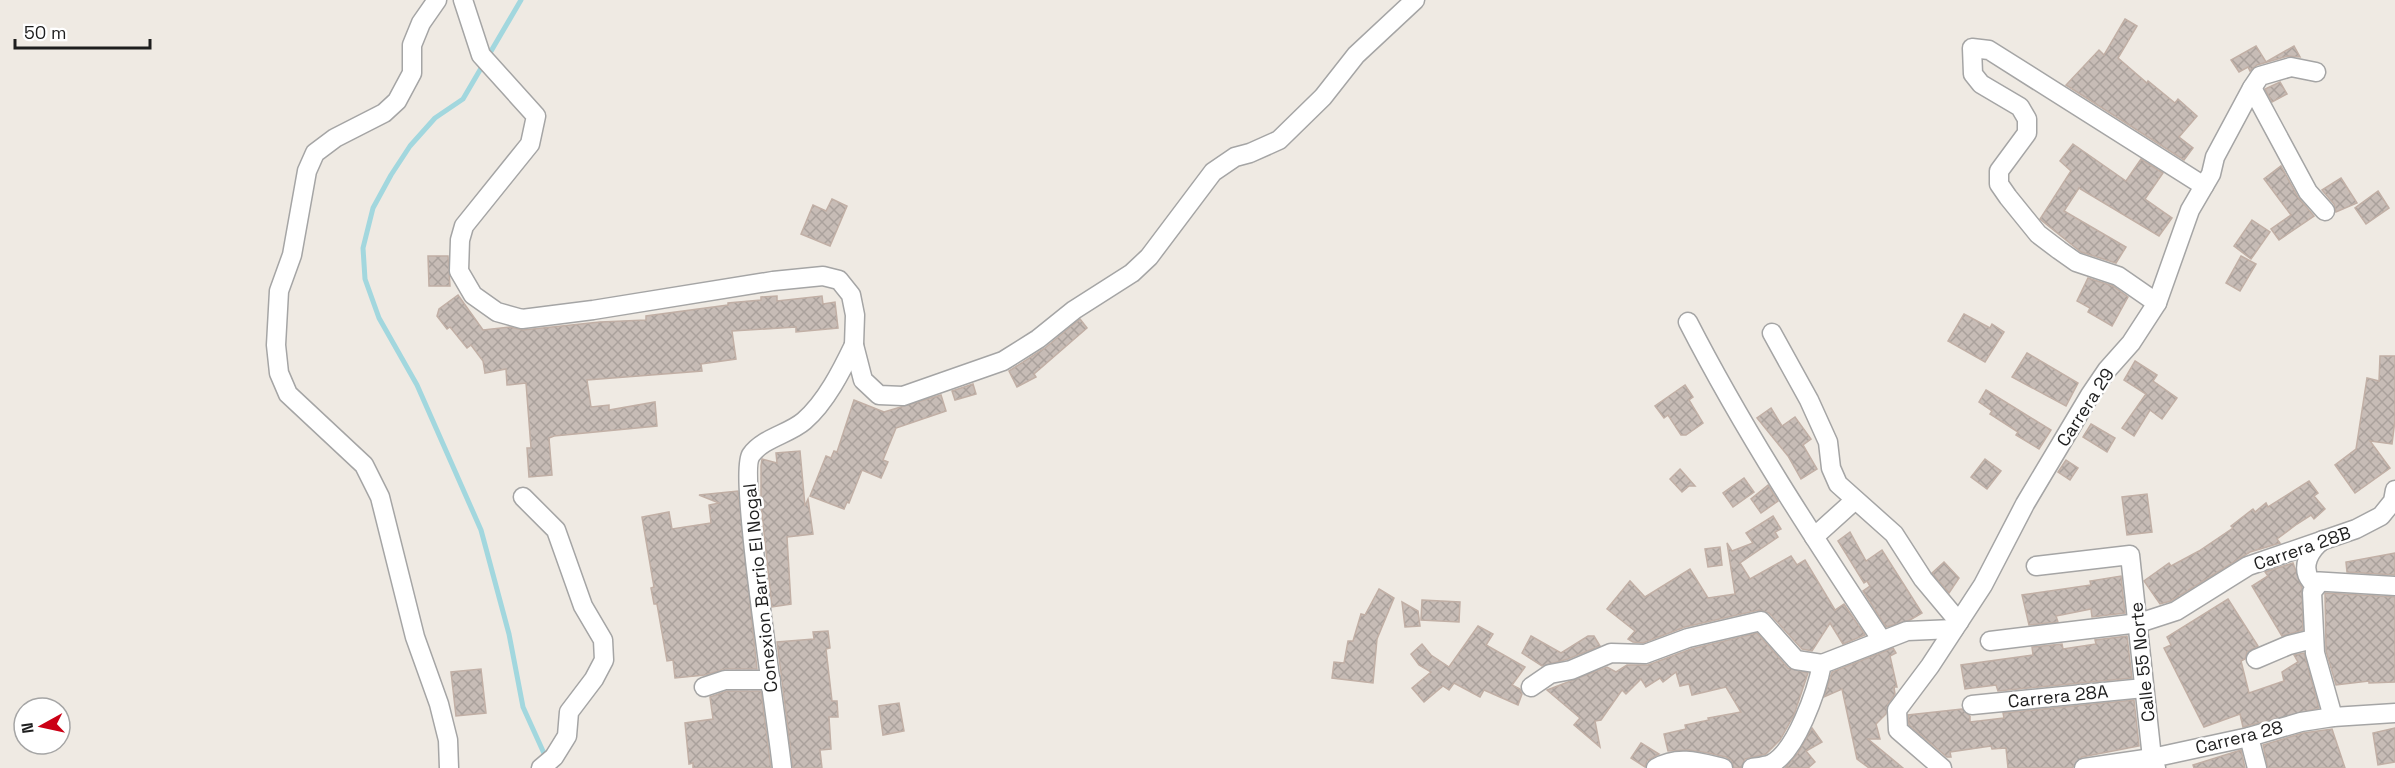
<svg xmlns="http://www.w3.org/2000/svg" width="2395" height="768" viewBox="0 0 2395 768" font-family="'Space Grotesk',sans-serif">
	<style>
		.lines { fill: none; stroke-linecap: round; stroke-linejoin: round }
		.stream { stroke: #a2d7de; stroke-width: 5 }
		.building { fill: url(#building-cross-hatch); stroke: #c1afa5; stroke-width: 1.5 }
		.minor-casing { stroke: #a5a5a5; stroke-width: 21 }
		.minor { stroke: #fff; stroke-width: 18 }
		.labels { text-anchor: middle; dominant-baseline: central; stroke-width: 5; stroke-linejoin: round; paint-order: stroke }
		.street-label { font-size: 18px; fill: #1e1e1e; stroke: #fff }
	</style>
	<defs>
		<pattern id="building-cross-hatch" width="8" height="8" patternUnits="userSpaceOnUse" patternTransform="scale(1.5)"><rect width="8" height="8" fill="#c7bcb6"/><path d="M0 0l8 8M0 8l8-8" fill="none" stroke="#aaa19c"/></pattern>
	</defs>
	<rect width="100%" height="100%" fill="#efeae3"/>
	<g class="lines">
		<path class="stream" d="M521 0 463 99 435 118 410 146 391 175 373 208 363 248 365 279 379 318 417 385 481 530 509 634 523 707 547 760"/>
	</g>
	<g class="building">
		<path d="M2125 19 2137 26 2118 58 2147 83 2148 81 2175 103 2178 99 2197 116 2179 137 2193 148 2184 160 2066 85 2099 50 2104 55Z"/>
		<path d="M2256 46 2266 62 2294 46 2300 57 2288 56 2257 65 2250 71 2248 67 2239 72 2231 60Z"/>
		<path d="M2280 82 2287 94 2272 102 2265 89Z"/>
		<path d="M2073 144 2126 181 2141 159 2163 173 2145 199 2172 218 2159 236 2079 188 2064 211 2126 247 2116 263 2081 252 2040 219 2071 171 2060 161Z"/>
		<path d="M2281 166 2298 197 2314 216 2279 240 2271 229 2291 215 2264 179Z"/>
		<path d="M2341 178 2357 203 2336 212 2334 204 2322 190Z"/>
		<path d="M2378 191 2389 208 2366 224 2355 208Z"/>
		<path d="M832 199 847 206 830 246 801 234 813 205 826 211Z"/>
		<path d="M2252 220 2270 232 2251 259 2234 246Z"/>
		<path d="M428 256H448L450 286H429Z"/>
		<path d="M2241 256 2256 264 2240 291 2226 283Z"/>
		<path d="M2088 278 2113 286 2128 297 2112 326 2088 312 2090 308 2077 301Z"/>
		<path d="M458 295 483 330 510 327 523 330 600 322 646 320V316L728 305V303L761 300V297L777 296V301L822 296 823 304 835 302 838 328 796 332V327L732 331 736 359 701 364 702 371 587 380 591 407 609 405V410L655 402 657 426 554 436 549 438 552 475 529 477 527 448H531L526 383 507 385 506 369 485 373 483 361 471 345 467 348 450 327 447 329 437 316 439 309Z"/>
		<path d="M1964 314 1990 328 1992 324 2004 332 1985 362 1948 341Z"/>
		<path d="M1080 319 1087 328 1034 374 1036 377 1017 387 1009 371 1045 348Z"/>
		<path d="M2027 353 2078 383 2066 406 2012 377Z"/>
		<path d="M2380 356H2395V420L2392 444 2370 441 2390 468 2355 493 2335 465 2356 449 2367 378 2379 381Z"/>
		<path d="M2135 361 2157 375 2153 381 2177 398 2162 419 2150 410 2134 436 2122 428 2146 394 2124 380Z"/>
		<path d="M973 384 976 394 955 400 952 391Z"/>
		<path d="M1685 385 1693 397 1689 400 1703 423 1686 435H1681L1668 415 1664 418 1655 406Z"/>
		<path d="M1986 390 2051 430 2039 449 2016 435 2018 432 1990 414 1992 411 1979 402Z"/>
		<path d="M941 395 946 411 896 428 883 460 888 462 881 478 862 470 849 503 847 502 844 509 810 496 826 456 831 458 834 451 837 452 854 400 884 412Z"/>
		<path d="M1771 408 1782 426 1795 417 1811 439 1803 445 1817 469 1801 479 1788 456 1757 418Z"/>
		<path d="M2091 424 2115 438 2107 452 2083 437Z"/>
		<path d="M800 451 805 506 808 499 813 534 787 537 791 604 772 607 761 505V466L762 459 777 463 776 453Z"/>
		<path d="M1985 459 2001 471 1987 489 1971 477Z"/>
		<path d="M2066 460 2078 468 2070 480 2058 472Z"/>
		<path d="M1680 469 1695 486H1689L1682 492 1670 479Z"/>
		<path d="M1744 478 1754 492 1733 507 1723 493Z"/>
		<path d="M2309 481 2318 493 2314 496 2325 509 2314 519 2311 515 2297 524 2277 539 2280 543 2250 552 2171 601 2160 604 2144 581 2169 563 2171 566 2199 551 2233 528 2231 526 2253 509 2255 512 2266 503 2268 507Z"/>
		<path d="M1768 485 1778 501 1761 513 1751 499Z"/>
		<path d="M738 491 757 669H725L705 675 675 678 673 660 667 661 657 604H654L651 588 654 587 642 517 669 512 672 529 711 523 709 505 719 503 699 495Z"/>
		<path d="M2147 494 2152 532 2127 535 2122 497Z"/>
		<path d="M1773 516 1781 529 1775 532 1778 537 1740 563 1750 579 1791 556 1797 565 1805 560 1835 610 1844 604 1865 635 1843 644 1830 623 1812 651 1802 649 1769 613 1759 610 1685 627 1643 643 1633 642 1628 639 1635 631 1607 609 1630 581 1645 597 1690 569 1708 598 1735 594 1727 543 1732 551 1753 543 1746 533Z"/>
		<path d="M1850 532 1866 561 1882 550 1922 613 1910 620 1886 627 1863 591 1870 586 1867 581 1864 583 1838 541Z"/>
		<path d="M1720 547 1722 565 1708 567 1705 549Z"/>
		<path d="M2395 553V575L2347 572 2346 562Z"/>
		<path d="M1944 562 1959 578 1949 593 1932 573Z"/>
		<path d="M2293 563 2302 588 2303 630 2282 636 2252 586 2268 576 2265 572Z"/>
		<path d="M2121 576 2125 613 2092 617 2091 609 2056 616 2058 622 2029 625 2022 595 2091 585 2090 581Z"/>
		<path d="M1379 589 1394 598 1377 639 1373 683 1332 678 1334 662 1344 663 1348 641H1353L1361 614 1365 615Z"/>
		<path d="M2325 593 2395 597V682L2369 683V681L2336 685 2326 651Z"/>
		<path d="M2228 599 2258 646 2247 652 2245 659 2241 661 2249 693 2284 681 2282 672 2298 662 2294 655 2304 653 2319 708 2243 727 2240 714 2204 727 2164 648 2171 645 2167 637Z"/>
		<path d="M1422 600 1460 602 1459 622 1421 620Z"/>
		<path d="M1402 602 1418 611 1420 626 1405 627Z"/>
		<path d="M1478 626 1493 634 1486 645 1525 667 1512 685 1520 689 1522 694 1518 705 1484 690 1480 697 1454 683 1449 690 1443 686 1424 702 1412 688 1431 672 1419 665 1411 654 1422 644 1431 655 1449 667Z"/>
		<path d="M828 631 830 648 826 649 832 701H837L838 717H829L831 749 820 750 822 768H793L777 642 814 639 813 632Z"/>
		<path d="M1757 633 1788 668 1808 673 1794 715 1780 740 1766 754 1745 759 1741 768H1734L1731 760 1726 757 1708 753 1689 750 1668 751 1664 734 1686 729 1685 725 1709 720 1708 718 1741 712 1726 687 1692 695 1689 684 1680 686 1676 672 1663 682 1660 678 1646 687 1641 679 1626 694 1622 690 1601 720 1595 721 1600 747 1574 725 1580 718 1547 690 1607 667 1616 672 1627 665H1648L1691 649Z"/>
		<path d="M1531 636 1561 653 1588 636H1594L1600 646 1568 659 1542 666 1522 653Z"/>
		<path d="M2127 636 2132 678 1998 691 1996 685 1965 689 1961 665 2033 655 2032 647 2062 644 2063 649 2096 644 2095 640Z"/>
		<path d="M1893 648 1896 653 1890 656 1897 687H1894L1895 694 1888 704 1886 714 1876 724 1880 739H1868L1903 768H1869L1857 759 1842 689 1824 697 1832 672Z"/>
		<path d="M481 669 486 713 456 716 451 672Z"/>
		<path d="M727 691H761L771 768H693V763L689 764 685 723 713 719 710 697Z"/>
		<path d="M2134 700 2139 746 2082 757 2072 768H2008L2006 748 1992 749 1991 746 1950 752 1951 757H1947L1909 725 1908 715 1962 709 1970 716V722L2004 718 2003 713Z"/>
		<path d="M899 703 904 731 883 735 879 706Z"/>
		<path d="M1812 728 1822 742 1806 751 1815 762 1808 768H1785L1798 753Z"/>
		<path d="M2395 728V762L2378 765 2373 733Z"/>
		<path d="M2332 729 2345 768H2268L2263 745 2303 733Z"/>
		<path d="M1641 743 1659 754 1647 761 1645 767 1631 758Z"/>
		<path d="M2241 750 2245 768H2194L2193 765Z"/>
	</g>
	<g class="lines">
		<g class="minor-casing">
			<g id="minor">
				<path d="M437 0 421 23 412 45V73L397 101 384 113 335 138 315 153 307 171 292 255 279 291 276 345 279 373 288 394 364 465 380 497 415 637 439 704 448 740 449 768"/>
				<path d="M463 0 481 55 536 116 530 144 464 226 460 240 459 271 473 295 497 312 522 319 593 310 773 281 823 276 839 280 851 295 855 315 854 345 863 380 879 395 903 396 1003 361 1038 339 1074 310 1132 273 1149 257 1213 172 1235 157 1250 153 1279 140 1323 97 1356 55 1415 0"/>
				<path d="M2252 88 2308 192 2325 211"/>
				<path d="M2157 303 2118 276 2076 262 2059 250 2038 234 2008 197 1999 184V171L2027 133V119L2020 107 1981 84 1973 74 1972 48 1989 50 2204 186"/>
				<path d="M1688 322C1745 433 1812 535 1881 639"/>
				<path d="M1772 333 1809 400 1828 442 1831 468 1838 484 1894 534 1923 579 1959 622"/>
				<path d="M523 497 556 530 583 606 603 640 604 660 594 679 569 712 567 736 554 757 541 768"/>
				<path d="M1814 537 1855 500"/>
				<path d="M2323 540C2310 549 2300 567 2311 581L2395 586"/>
				<path d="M2036 566 2130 555 2152 758 2156 768"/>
				<path d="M2319 583 2312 592 2315 653 2333 717"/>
				<path d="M1990 641 2139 623 2176 611 2248 566 2356 529 2381 516 2393 501 2395 490"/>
				<path d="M2256 659 2289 645 2313 639"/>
				<path d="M704 687 725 680H771"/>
				<path d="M1531 687 1550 674 1571 670 1611 653 1645 654 1688 638 1761 621 1796 660 1822 664"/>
				<path d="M1972 705 2144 688"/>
				<path d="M2249 737 2257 768"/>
				<path d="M782 768C778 726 738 474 751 455 763 438 789 434 804 421 826 402 842 370 854 345"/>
				<path d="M1656 768C1678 755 1699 762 1723 768"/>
				<path d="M1752 768C1758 767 1766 766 1771 764 1796 752 1817 690 1822 664L1907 631 1954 629"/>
				<path d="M1942 768 1898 730 1897 710 1930 666 1983 585 2025 504 2090 395 2107 370 2131 343 2157 303 2190 210 2211 174 2215 157 2252 88 2260 76 2291 67 2316 72"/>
				<path d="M2084 768 2152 758 2249 737 2301 722 2333 717 2395 713"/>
			</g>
		</g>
		<use href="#minor" class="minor"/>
	</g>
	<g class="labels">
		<g class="street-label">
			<text transform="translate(2085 407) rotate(-57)">Carrera 29</text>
			<text transform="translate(2302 548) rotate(-19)">Carrera 28B</text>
			<text transform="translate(760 588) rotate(-96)">Conexion Barrio El Nogal</text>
			<text transform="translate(2142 662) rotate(-96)">Calle 55 Norte</text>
			<text transform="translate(2058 696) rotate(-6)">Carrera 28A</text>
			<text transform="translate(2239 737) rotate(-14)">Carrera 28</text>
		</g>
	</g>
	<g transform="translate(42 726) rotate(262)"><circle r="28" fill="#ffffff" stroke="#a5a5a5" stroke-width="1.5"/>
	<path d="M0-4.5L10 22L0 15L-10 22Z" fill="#cb0015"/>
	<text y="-9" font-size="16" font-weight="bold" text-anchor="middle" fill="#1e1e1e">N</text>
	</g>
	<path d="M15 39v9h135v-9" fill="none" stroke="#1e1e1e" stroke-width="3"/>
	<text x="24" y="39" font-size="18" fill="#1e1e1e" stroke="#ffffff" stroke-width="4.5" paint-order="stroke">50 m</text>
</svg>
